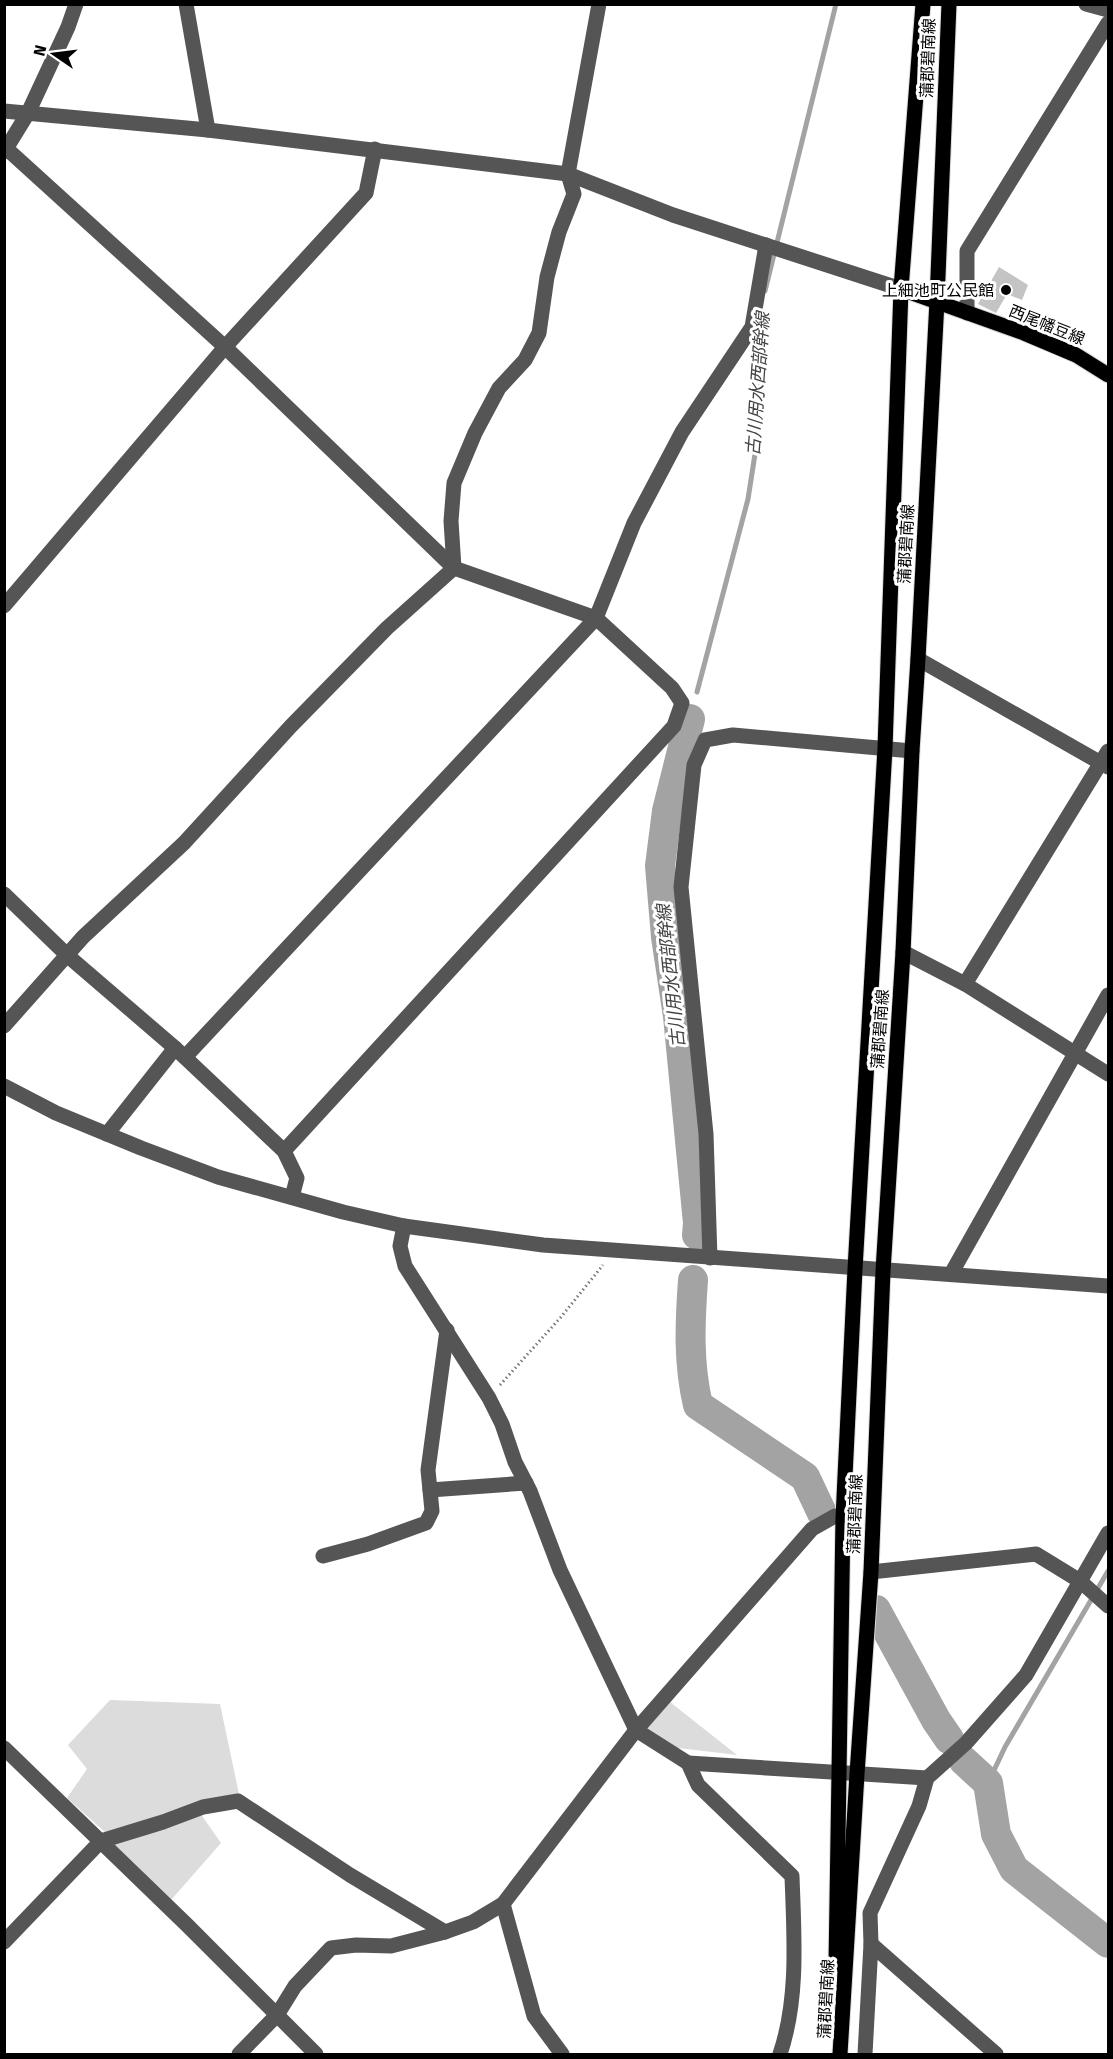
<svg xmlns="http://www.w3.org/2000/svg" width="1113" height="2059" viewBox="0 0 1113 2059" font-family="'Fira Sans','Noto Sans JP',sans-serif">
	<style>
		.green { fill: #dcdcdc }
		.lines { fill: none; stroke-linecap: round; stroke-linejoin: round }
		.stream { stroke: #a3a3a3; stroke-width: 5 }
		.river { stroke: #a3a3a3; stroke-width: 30 }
		.building { fill: #c4c4c4 }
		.major-casing { stroke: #dbdbdb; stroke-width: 17 }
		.path { stroke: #777; stroke-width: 3; stroke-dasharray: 1.5 3; stroke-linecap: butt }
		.minor { stroke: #555; stroke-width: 15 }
		.major { stroke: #000; stroke-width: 15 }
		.poi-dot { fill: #000; stroke: #fff; stroke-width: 2 }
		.labels { text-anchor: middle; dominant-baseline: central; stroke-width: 6; stroke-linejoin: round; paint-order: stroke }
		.street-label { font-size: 16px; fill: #000; stroke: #fff }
		.poi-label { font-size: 16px; fill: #000; stroke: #fff; text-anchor: end }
		.water-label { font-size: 18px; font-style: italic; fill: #444; stroke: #fff }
	</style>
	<rect width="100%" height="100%" fill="#fff"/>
	<g class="green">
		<path d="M110 1700 220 1704 239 1794 159 1819 105 1832 67 1798 87 1769 68 1745Z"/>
		<path d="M670 1702 737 1755 670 1747 645 1729Z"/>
		<path d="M200 1813 221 1843 171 1900 109 1844Z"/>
	</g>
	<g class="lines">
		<g class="stream">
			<path d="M765 291 836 4"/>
			<path d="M697 692 748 499 760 422 759 324"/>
			<path d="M988 1783 1005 1747 1108 1571"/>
		</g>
		<g class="river">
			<path d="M690 719 667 811 660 866 666 937 678 1016 698 1223 697 1235"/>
			<path d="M693 1280C690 1322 688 1363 698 1405L805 1477 822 1513"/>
			<path d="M876 1610 936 1720 949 1739"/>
			<path d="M964 1761 988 1783 996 1834 1014 1869 1108 1943"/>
		</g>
	</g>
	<path class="building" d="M999 267 1028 285 1022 300 1007 294 996 313 978 304Z"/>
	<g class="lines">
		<g class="major-casing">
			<g id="major">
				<path d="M901 289 1024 333 1076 355 1108 375"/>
				<path d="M836 1965 843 1518 855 1269 885 748 901 289 923 4"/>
				<path d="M840 2054 857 1774 871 1572 883 1271 903 952 912 751 918 659 937 301 949 4"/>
			</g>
		</g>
		<path class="path" d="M500 1385 561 1317 603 1265"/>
		<g class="minor">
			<path d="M186 4 208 130"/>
			<path d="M1086 4 1108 10"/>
			<path d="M4 111 208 130 568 174 673 215 901 289"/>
			<path d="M7 149 225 347 454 568 596 618 672 688 682 703 674 726 284 1151"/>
			<path d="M4 152 28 113 68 27 76 4"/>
			<path d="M967 313V251L1108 23"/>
			<path d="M454 568 451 521 454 483 475 433 499 388 525 360 539 333 547 277 559 232 574 194 568 174 599 4"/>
			<path d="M4 606 225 347 366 193 375 149"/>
			<path d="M918 659 1108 767"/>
			<path d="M4 894 68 956 175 1048 284 1151 297 1178 292 1197"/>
			<path d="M903 952 965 984 1108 1074"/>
			<path d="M965 984 1108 751"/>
			<path d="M4 1026 83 937 184 843 291 726 387 628 454 568"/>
			<path d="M185 1057 596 618 634 523 682 432 752 327 766 245"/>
			<path d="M4 1086 56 1113 141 1148 218 1177 343 1212 404 1226 543 1245 1108 1286"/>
			<path d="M107 1134 175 1048"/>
			<path d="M404 1226 400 1246 405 1266 489 1398 502 1424 515 1462 530 1491 560 1570 636 1730 688 1763 698 1785 792 1876C794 1935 799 1998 780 2054"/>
			<path d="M710 1258 706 1134 681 887 694 765 705 740 733 735 912 751"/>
			<path d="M951 1274 1108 995"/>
			<path d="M430 1490 526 1483"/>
			<path d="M323 1556 368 1544 426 1523 432 1511 428 1470 447 1330"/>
			<path d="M871 1572 1036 1554 1080 1581 1108 1606"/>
			<path d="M4 1748 187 1925 316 2054"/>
			<path d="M688 1763 927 1778"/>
			<path d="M503 1904 534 2016 562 2054"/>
			<path d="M4 1942 101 1841 163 1822 203 1807 238 1801 350 1875 445 1932"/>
			<path d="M871 1944 996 2054"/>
			<path d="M239 2054 277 2015 295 1986 331 1948 356 1945 391 1946 445 1932 473 1922 503 1904 636 1730 812 1529 835 1516 843 1518"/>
			<path d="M865 2054 871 1944 870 1913 919 1806 927 1778 966 1743 1026 1675 1108 1533"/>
		</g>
		<use href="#major" class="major"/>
	</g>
	<circle class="poi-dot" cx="1006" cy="290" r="6"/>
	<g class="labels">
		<g class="street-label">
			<text transform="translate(928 58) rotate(-88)">蒲郡碧南線</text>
			<text transform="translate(1047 325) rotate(22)">西尾幡豆線</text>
			<text transform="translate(906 544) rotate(-87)">蒲郡碧南線</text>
			<text transform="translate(880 1029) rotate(-86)">蒲郡碧南線</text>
			<text transform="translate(855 1514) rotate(-88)">蒲郡碧南線</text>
			<text transform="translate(826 1999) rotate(-87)">蒲郡碧南線</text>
		</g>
		<g class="poi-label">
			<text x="994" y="290">上細池町公民館</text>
		</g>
		<g class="water-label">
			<text transform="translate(758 384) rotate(-86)">古川用水西部幹線</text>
			<text transform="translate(671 976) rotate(-96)">古川用水西部幹線</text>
		</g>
	</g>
	<rect width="1113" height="2059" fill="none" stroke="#000000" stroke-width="12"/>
	<g transform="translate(54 54) rotate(284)" stroke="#ffffff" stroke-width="4.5" paint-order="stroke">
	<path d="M0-4.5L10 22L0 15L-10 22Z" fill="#000000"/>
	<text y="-9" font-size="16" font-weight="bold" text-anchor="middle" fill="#000000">N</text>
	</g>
</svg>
